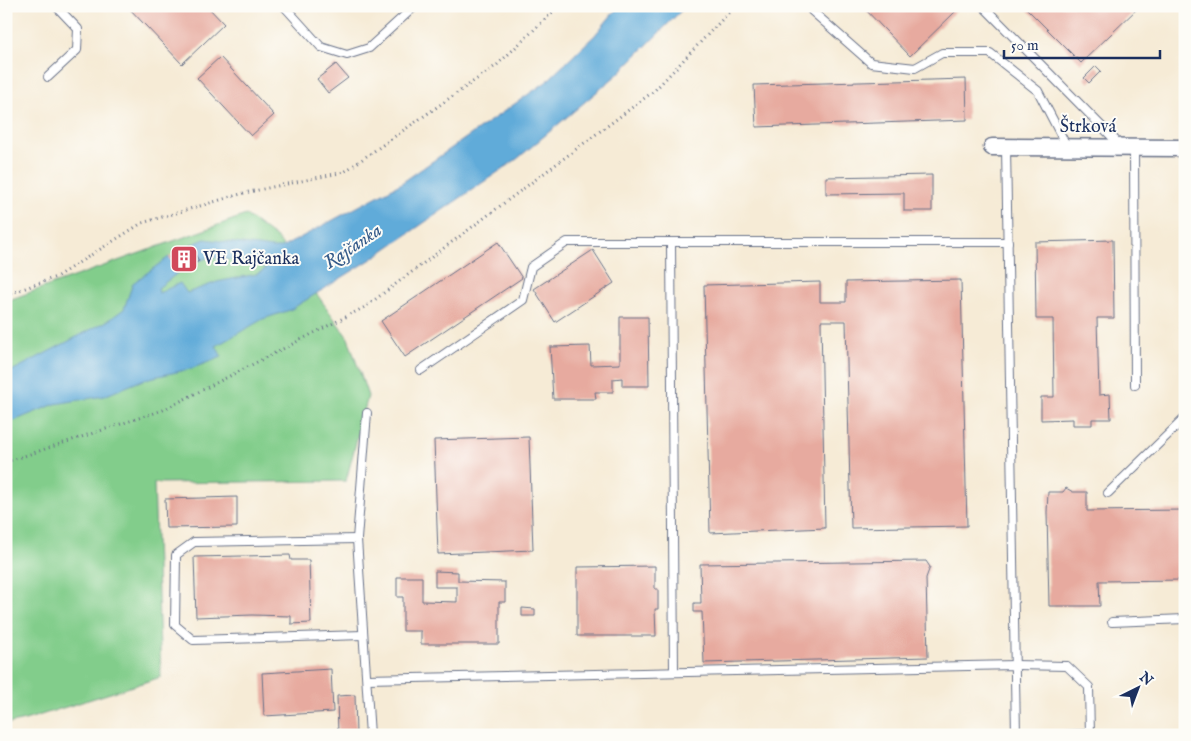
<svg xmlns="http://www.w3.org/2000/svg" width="1191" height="741" viewBox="0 0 1191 741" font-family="'IM FELL English',serif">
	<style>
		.green { fill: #82cd8b; stroke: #4e7e74 }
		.water { fill: #61abd9; stroke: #3e6d9c }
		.building { fill: #e7aa9f }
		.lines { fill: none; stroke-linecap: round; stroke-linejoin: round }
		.service-casing { stroke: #687188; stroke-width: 10 }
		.minor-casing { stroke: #687188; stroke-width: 19 }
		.path { stroke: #687188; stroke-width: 3; stroke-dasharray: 1 4; stroke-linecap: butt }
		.service { stroke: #fff; stroke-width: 8 }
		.minor { stroke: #fff; stroke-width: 16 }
		.labels { text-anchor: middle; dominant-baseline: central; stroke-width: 4; stroke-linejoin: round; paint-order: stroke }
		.street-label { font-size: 18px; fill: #1b2f5e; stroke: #fdfcf7 }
		.poi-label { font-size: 18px; fill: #1b2f5e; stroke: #fdfcf7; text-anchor: start }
		.water-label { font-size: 19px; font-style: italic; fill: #345a89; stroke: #fdfcf7 }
	</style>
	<rect width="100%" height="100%" fill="#fdfcf7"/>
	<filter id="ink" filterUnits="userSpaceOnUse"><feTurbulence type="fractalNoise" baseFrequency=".02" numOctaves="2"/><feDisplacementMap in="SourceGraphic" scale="10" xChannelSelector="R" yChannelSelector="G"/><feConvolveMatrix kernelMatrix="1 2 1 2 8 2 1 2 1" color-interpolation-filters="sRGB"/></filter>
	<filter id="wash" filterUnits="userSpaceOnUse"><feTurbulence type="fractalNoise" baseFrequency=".0096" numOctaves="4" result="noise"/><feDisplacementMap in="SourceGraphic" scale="20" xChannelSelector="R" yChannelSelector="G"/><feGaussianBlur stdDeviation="1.12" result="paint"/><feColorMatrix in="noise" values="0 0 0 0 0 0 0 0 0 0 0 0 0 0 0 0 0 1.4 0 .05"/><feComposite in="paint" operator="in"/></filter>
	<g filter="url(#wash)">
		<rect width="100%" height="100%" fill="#f6ebd6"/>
		<path class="green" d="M246 215 277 238 348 338 368 396 346 481 154 483 161 677 25 720 6 724V301Z"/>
		<path class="water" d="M619 6H686L618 74 517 159 370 260 290 310 263 319 216 346 222 357 190 369 145 379 104 396 55 404 6 424V374L109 320 124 309 133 283 169 257 179 272 158 288 159 293 180 283 187 293 217 282 257 274 266 269 260 264 209 257 199 261 190 245 205 239 272 248H281L400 184 546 82 595 35Z"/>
		<g id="blocks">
			<g class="building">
				<path d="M127 6H207L224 24 182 64Z"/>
				<path d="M862 6H952L956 11 910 56Z"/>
				<path d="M1027 6H1140L1081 63 1025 7Z"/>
				<path d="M220 57 274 115 251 136 197 78Z"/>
				<path d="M336 64 348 78 328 93 317 79Z"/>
				<path d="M1096 66 1101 71 1089 83 1084 78Z"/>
				<path d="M966 79 967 120 756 127 754 85Z"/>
				<path d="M932 175V211H904V193L826 194V177Z"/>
				<path d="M1113 240 1114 318H1097L1099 395 1110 394 1111 419H1092V425H1073V419L1041 420V397H1054L1053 319H1036L1035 242Z"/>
				<path d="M498 242 522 278 405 357 381 321Z"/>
				<path d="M190 245 199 261 179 272 169 257Z"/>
				<path d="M593 250 614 283 555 322 534 289Z"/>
				<path d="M961 280 967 526 851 528 846 321H821L825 528 710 533 704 285 820 282V302H846V282Z"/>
				<path d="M620 317H648L649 386H622V378L613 379V392H595L596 399H553L550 347 590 346 591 365 620 364Z"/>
				<path d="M529 437 533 550 438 554 434 440Z"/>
				<path d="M1066 488 1073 492H1087V511L1185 510V580L1099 581 1100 606H1049L1047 512 1048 492H1063Z"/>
				<path d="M237 497V527L166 528 165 499Z"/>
				<path d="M290 555 291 560H309L311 623 291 624V616L252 615 196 617 194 557Z"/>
				<path d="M926 561 930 567 926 578 928 657 704 663 702 612H694V603H701L700 564Z"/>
				<path d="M655 566V589H658V609H655L656 636H577V567Z"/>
				<path d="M435 571 458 572V581L505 582V602H499V644H421V631H403V597H397V577H422V601L457 602V587H435Z"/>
				<path d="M522 608 535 609V616H522Z"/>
				<path d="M331 669 333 712 264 716 262 673Z"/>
				<path d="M355 695 356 734 338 735 337 696Z"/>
			</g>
		</g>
	</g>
	<g filter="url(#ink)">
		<use href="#blocks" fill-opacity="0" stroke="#687188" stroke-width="1"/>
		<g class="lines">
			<g class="service-casing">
				<g id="service">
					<path d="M284 6 321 47 347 55 369 48 415 6"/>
					<path d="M813 6 812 11 871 63 915 68 942 53H990L1038 91 1067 147"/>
					<path d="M983 6 1121 146"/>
					<path d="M48 77 77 50 78 29 56 6"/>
					<path d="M1006 147 1016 735"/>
					<path d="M1134 148 1135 385"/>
					<path d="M671 242 674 672"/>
					<path d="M421 370 523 300 531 267 567 242H1008"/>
					<path d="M367 413 357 539 370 735"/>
					<path d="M1108 493 1185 418"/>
					<path d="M357 539 194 542 176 555 175 625 193 640 363 635"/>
					<path d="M1112 622 1185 619"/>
					<path d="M367 679 1015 665 1067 666 1089 687 1090 735"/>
					<path d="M1064 735 1090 734"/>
				</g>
			</g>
			<g class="minor-casing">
				<path id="minor" d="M992 147 1185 148"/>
			</g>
			<g class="path">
				<path d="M6 295 56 277 142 223 244 193 344 172 497 65 559 6"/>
				<path d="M6 462 163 410 365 307 654 91 735 6"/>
			</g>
			<use href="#service" class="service"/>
			<use href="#minor" class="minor"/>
		</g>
	</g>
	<defs>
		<g id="building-square" transform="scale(1.4375)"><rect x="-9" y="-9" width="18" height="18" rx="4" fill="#d1495b" stroke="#fdfcf7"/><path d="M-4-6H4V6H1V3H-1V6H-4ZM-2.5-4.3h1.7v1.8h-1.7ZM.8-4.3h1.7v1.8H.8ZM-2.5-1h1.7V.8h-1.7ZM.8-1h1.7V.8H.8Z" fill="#fff"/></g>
	</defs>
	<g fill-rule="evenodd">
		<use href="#building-square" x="184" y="259"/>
	</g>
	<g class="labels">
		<g class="street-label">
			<text x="1088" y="127">Štrková</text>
		</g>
		<g class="poi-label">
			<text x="203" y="259">VE Rajčanka</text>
		</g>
		<g class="water-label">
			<text transform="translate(353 247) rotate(-34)">Rajčanka</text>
		</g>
	</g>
	<rect width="1191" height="741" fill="none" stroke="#fdfcf7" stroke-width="25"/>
	<g transform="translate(1138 688) rotate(42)" stroke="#fdfcf7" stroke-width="4" paint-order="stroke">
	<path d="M0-4L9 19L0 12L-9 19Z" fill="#1b2f5e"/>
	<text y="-8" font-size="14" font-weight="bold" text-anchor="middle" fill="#1b2f5e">N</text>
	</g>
	<path d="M1004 50v8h156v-8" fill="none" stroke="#1b2f5e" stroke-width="2.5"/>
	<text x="1011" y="50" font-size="15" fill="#1b2f5e" stroke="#fdfcf7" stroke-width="4" paint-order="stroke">50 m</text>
</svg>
